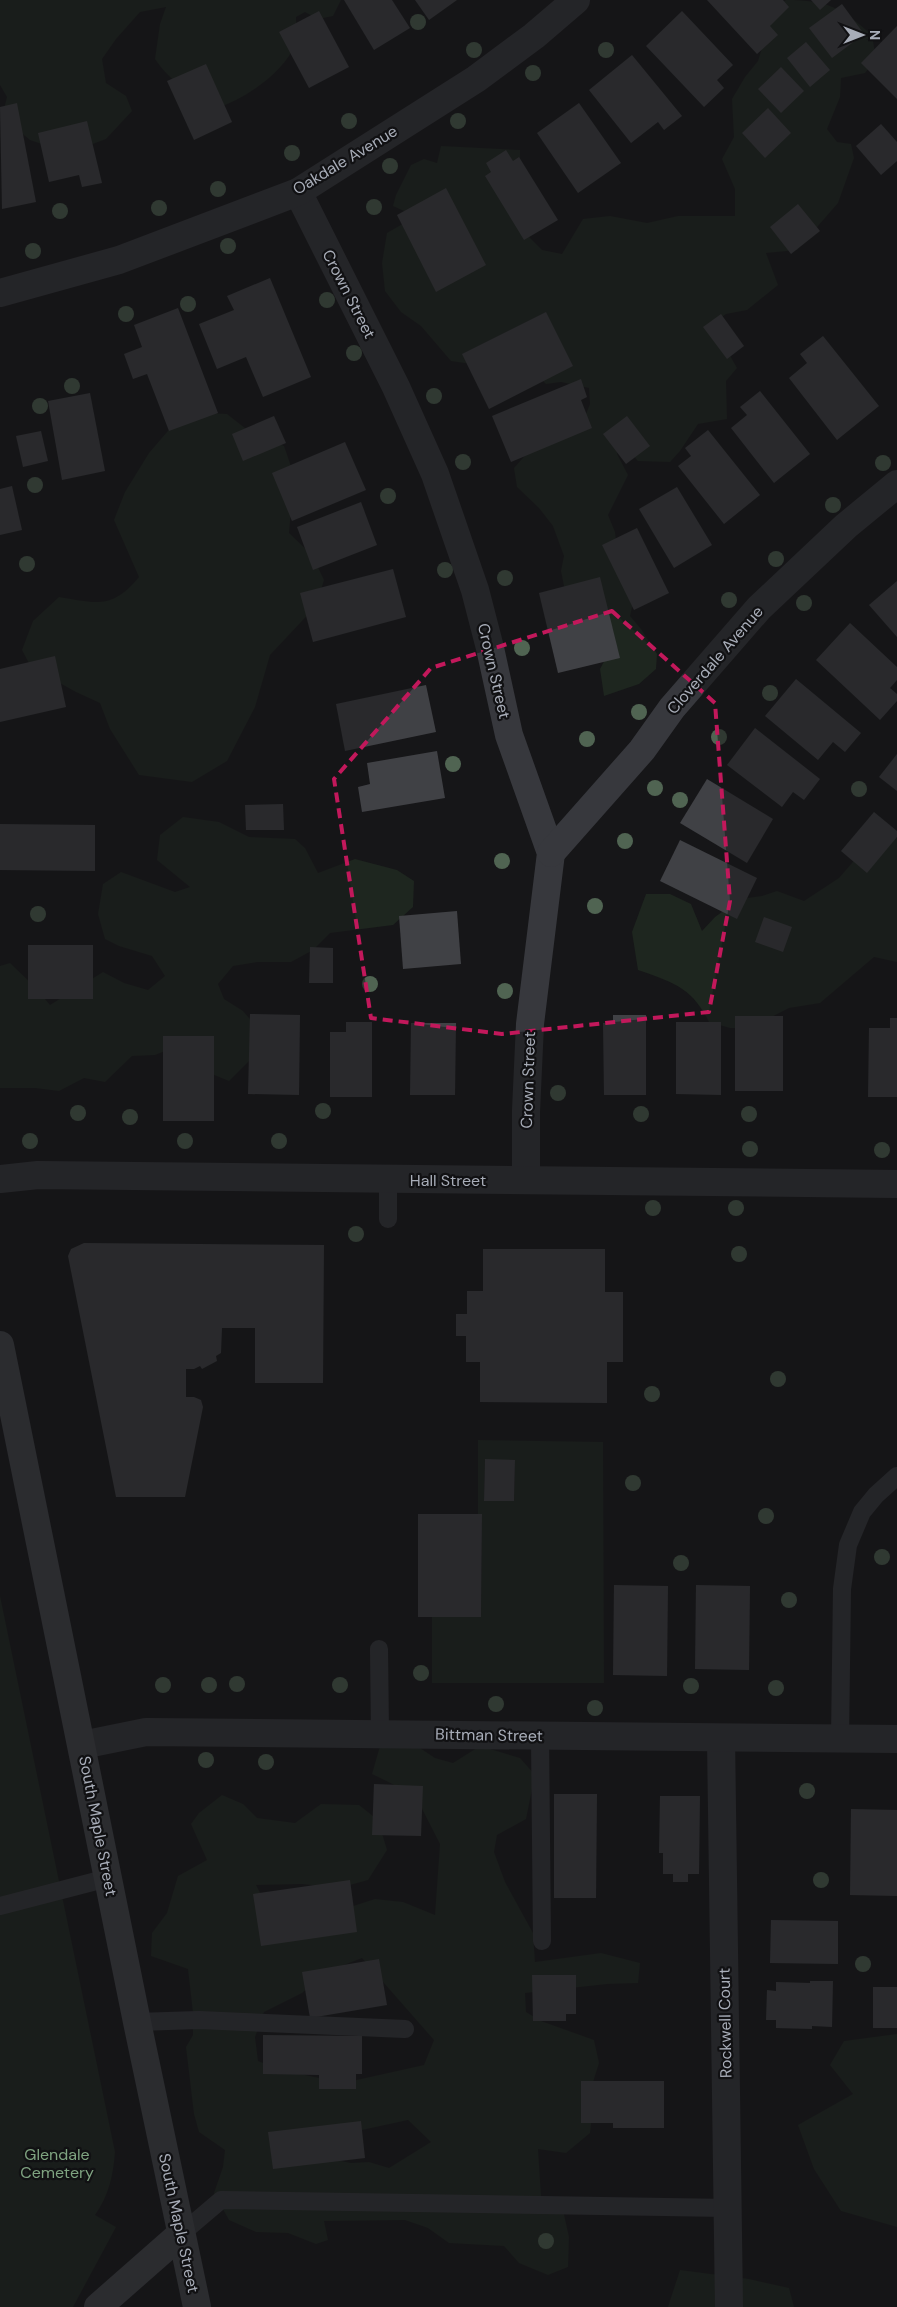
<svg xmlns="http://www.w3.org/2000/svg" width="897" height="2307" viewBox="0 0 897 2307" font-family="'DM Sans',sans-serif">
	<style>
		.green { fill: #1e261f; fill-rule: evenodd }
		.building { fill: #404145 }
		.lines { fill: none; stroke-linecap: round; stroke-linejoin: round }
		.lane { stroke: #37383d; stroke-width: 18 }
		.street { stroke: #37383d; stroke-width: 28 }
		.secondary { stroke: #45474d; stroke-width: 28 }
		.tree { fill: #506452 }
		.marked { fill: none; stroke: #c2185b; stroke-width: 4; stroke-dasharray: 10 6; stroke-linejoin: round }
		.labels { text-anchor: middle; dominant-baseline: central; stroke-width: 4.5; stroke-linejoin: round; paint-order: stroke }
		.street-label { font-size: 16px; fill: #a8adb8; stroke: #111113 }
		.park-label { font-size: 16px; fill: #7fa381; stroke: #111113 }
	</style>
	<rect width="100%" height="100%" fill="#161618"/>
	<g class="green">
		<path d="M0 0H341L333 16 318 19 305 12 296 17C296 25 298 36 295 44 285 72 245 99 217 108 192 94 171 83 155 59L160 24 166 7 140 12 116 39 102 59 106 83 126 96 132 111 106 139 82 148 48 146 30 140 2 117 7 97 0 85Z"/>
		<path d="M786 0C829 0 841 8 872 35L876 59 865 73 841 78 840 97 827 129 837 142 851 144 854 158 838 203 797 250 766 253 778 285 747 310 726 314 712 324 737 368 726 381 727 419 698 424 680 451 670 462 638 461 618 439 617 454 628 475 608 515 615 532 617 552 635 594 630 616 641 629 657 654 656 669 639 684 604 696 600 669 610 650 565 591 561 571 564 556 553 526 539 508 517 487 514 468 545 433 584 419 590 404 589 388 561 382 546 384 535 373 451 361 421 326 401 312 385 291 382 263 387 233 406 222 413 215 393 206 396 195 411 165 424 159 437 163 441 146 520 150 521 229 542 250 562 254 583 219 610 216 647 223 678 216H735V189L722 159 734 137 732 99 745 77 758 61 766 35 780 3Z"/>
		<path d="M207 413 227 414 250 432 284 446 294 475 289 533 312 555 324 580 316 606 270 655 255 707 227 761 192 782 139 775 110 729 100 703 76 692 31 667 22 650 33 621 59 597C96 603 112 610 139 577L114 520 125 492 149 453 173 425Z"/>
		<path d="M183 817 219 822 249 837 295 839 305 848 318 873 355 859 397 870 414 881 413 907 393 925 330 933 313 950 291 962H257L233 966 218 984 224 999 243 1011 260 1031 259 1051 229 1081 207 1072 170 1049 155 1055 132 1056 105 1082 84 1078 59 1091 35 1088H0V966L10 963 34 986 50 1005 103 972 124 983 148 990 165 976 152 956 119 946 105 939 98 914 103 884 121 872 175 892 190 887 157 860 160 835Z"/>
		<path d="M893 836 897 838V962L874 957 820 1003 789 1008 750 1028H730L709 1022C692 987 672 982 638 970L632 932 646 894H670L691 904 702 931 715 917 740 899 762 896 777 891 804 901 839 878 871 841Z"/>
		<path d="M478 1440 603 1442 604 1683H432V1617H481L482 1515 478 1514ZM485 1460H515L514 1501 484 1500Z"/>
		<path d="M0 1596 115 2152C113 2176 109 2195 95 2215L116 2227 73 2307H0Z"/>
		<path d="M414 1744 435 1758 453 1763 480 1746 520 1758 535 1775 526 1819 497 1835 494 1852 505 1882 533 1933 535 1962 601 1953 640 1963 638 1983 607 1984 525 1993 526 2012 541 2021 594 2040 599 2063 589 2095 592 2114 590 2133 566 2153 538 2149 541 2196 563 2210 569 2237 568 2267 548 2275 519 2263 504 2246 449 2243 428 2228 405 2220 324 2221 328 2240 316 2244 288 2233 256 2232 229 2220 214 2193 223 2167 225 2150 199 2132 194 2114 186 2047 193 2035V2013L188 1969 151 1956 152 1933 167 1913 178 1876 207 1860 191 1824 199 1813 222 1795 243 1804 257 1818 295 1823 321 1804 359 1805 378 1820 387 1850 368 1880 339 1888 302 1884 256 1885 267 1906 344 1909 375 1899 403 1902 435 1915 440 1844 415 1795 372 1774 380 1746ZM362 1958 434 2040 424 2065 343 2083 281 2070 258 2061 255 2037 264 2012 302 1993 326 1972ZM408 2120 431 2142 389 2168 369 2162 351 2163 317 2156 348 2133Z"/>
		<path d="M897 2034V2227L841 2211 814 2169 798 2125 853 2094 830 2065 844 2041Z"/>
		<path d="M680 2270 749 2279 789 2288 794 2307H668Z"/>
	</g>
	<g class="building">
		<path d="M344 0H392L410 28 374 50Z"/>
		<path d="M415 0H457L429 20Z"/>
		<path d="M707 0H783L789 7 770 26 778 35 757 54Z"/>
		<path d="M811 0H831L820 10Z"/>
		<path d="M842 4 864 34 832 58 809 28Z"/>
		<path d="M319 11 349 67 309 88 279 32Z"/>
		<path d="M682 11 733 65 717 80 724 88 704 107 646 46Z"/>
		<path d="M897 26V99L861 63Z"/>
		<path d="M806 42 830 70 810 87 787 58Z"/>
		<path d="M632 55 682 116 664 130 658 122 631 143 589 90Z"/>
		<path d="M206 64 232 122 194 140 167 81Z"/>
		<path d="M781 67 804 91 781 113 758 89Z"/>
		<path d="M17 103 36 202 2 209 0 107Z"/>
		<path d="M579 103 621 163 578 193 537 133Z"/>
		<path d="M768 108 791 133 765 158 742 133Z"/>
		<path d="M87 121 102 183 82 187 79 175 49 182 38 133Z"/>
		<path d="M881 124 897 142V161L881 175 856 146Z"/>
		<path d="M506 150 513 161 519 157 558 220 524 240 485 176 491 172 486 163Z"/>
		<path d="M446 188 486 265 436 292 397 215Z"/>
		<path d="M798 204 820 231 791 254 770 227Z"/>
		<path d="M270 278 311 377 263 397 246 357 217 369 199 324 234 310 227 296Z"/>
		<path d="M178 308 218 413 169 431 147 374 133 379 124 354 142 347 134 325Z"/>
		<path d="M546 312 573 366 489 409 462 354Z"/>
		<path d="M721 314 744 346 727 359 703 327Z"/>
		<path d="M823 336 879 406 837 440 789 378 807 363 800 354Z"/>
		<path d="M581 379 587 397 581 400 592 428 511 462 492 416Z"/>
		<path d="M760 391 810 454 774 483 731 428 747 415 740 407Z"/>
		<path d="M90 393 105 471 62 480 48 401Z"/>
		<path d="M274 416 286 443 243 461 232 434Z"/>
		<path d="M627 416 650 446 626 464 603 434Z"/>
		<path d="M708 430 760 495 724 524 678 466 691 456 685 448Z"/>
		<path d="M41 431 48 461 23 467 16 436Z"/>
		<path d="M345 442 366 490 292 521 272 473Z"/>
		<path d="M12 486 22 530 0 535V489Z"/>
		<path d="M677 487 712 545 674 568 639 509Z"/>
		<path d="M361 502 377 545 313 570 297 527Z"/>
		<path d="M637 528 669 593 634 610 602 545Z"/>
		<path d="M393 569 406 617 313 642 300 593Z"/>
		<path d="M600 577 620 658 558 673 539 593Z"/>
		<path d="M897 581V637L869 605Z"/>
		<path d="M850 623 897 667V680L890 688 897 694V701L880 720 816 660Z"/>
		<path d="M55 656 66 707 0 722V669Z"/>
		<path d="M796 679 861 733 845 752 833 742 818 760 765 716Z"/>
		<path d="M426 685 436 732 345 751 336 704Z"/>
		<path d="M755 728 820 779 804 800 793 792 782 807 727 765Z"/>
		<path d="M437 751 445 798 362 812 358 787 370 784 367 763Z"/>
		<path d="M897 754V791L879 777Z"/>
		<path d="M707 779 773 819 747 863 680 823Z"/>
		<path d="M283 804 284 830H246L245 805Z"/>
		<path d="M874 812 897 831V837L867 873 841 851Z"/>
		<path d="M0 824 95 825V871L0 870Z"/>
		<path d="M680 840 757 878 737 919 660 881Z"/>
		<path d="M457 911 461 964 403 969 399 916Z"/>
		<path d="M764 917 792 927 783 952 755 942Z"/>
		<rect x="28" y="945" width="65" height="54"/>
		<path d="M310 947 333 948V983H309Z"/>
		<path d="M250 1014 300 1015 299 1095 248 1094Z"/>
		<path d="M613 1015H646V1095H604L603 1023H613Z"/>
		<rect x="735" y="1016" width="48" height="75"/>
		<path d="M890 1018H897V1097H868L869 1028H890Z"/>
		<path d="M346 1022H372V1097H330V1032H346Z"/>
		<path d="M676 1022H721V1095L676 1094Z"/>
		<path d="M411 1023H456L455 1095H410Z"/>
		<rect x="163" y="1036" width="51" height="85"/>
		<path d="M84 1243 324 1245 323 1383H255V1328H222L221 1353 216 1356 217 1361 202 1369 200 1366 194 1369H186V1397H194L201 1400 203 1407 185 1497H116L68 1256 71 1249Z"/>
		<path d="M483 1249H605V1292H623V1362H607V1403L480 1402V1362H466V1336H456V1314H467V1291H483Z"/>
		<path d="M485 1459 515 1460 514 1501H484Z"/>
		<path d="M418 1514H482L481 1617H418Z"/>
		<path d="M614 1585 668 1586 667 1676 613 1675Z"/>
		<path d="M696 1585 750 1586 749 1670 695 1669Z"/>
		<path d="M374 1784 423 1786 421 1836 372 1835Z"/>
		<path d="M554 1794H597L596 1898H554Z"/>
		<path d="M660 1796H700L699 1874H688V1882H673V1874H663V1853H659Z"/>
		<path d="M851 1809 897 1810V1896L850 1895Z"/>
		<path d="M350 1880 357 1932 261 1946 253 1894Z"/>
		<path d="M771 1920 838 1921V1964L770 1963Z"/>
		<path d="M379 1959 387 2005 310 2018 302 1972Z"/>
		<path d="M532 1975H576V2014H566V2021H533Z"/>
		<path d="M810 1981H833L832 2027 812 2026V2029L776 2028V2020H766L767 1990 776 1991V1982L810 1983Z"/>
		<rect x="873" y="1987" width="24" height="41"/>
		<path d="M263 2035 362 2036V2074H356V2089H319V2075L263 2074Z"/>
		<path d="M581 2081H664V2128H613V2123H581Z"/>
		<path d="M361 2121 365 2158 273 2169 268 2132Z"/>
	</g>
	<g class="lines">
		<g class="lane">
			<path d="M388 1180V1219"/>
			<path d="M379 1649 380 1734"/>
			<path d="M540 1736 542 1941"/>
			<path d="M840 1739 842 1589 848 1545 862 1512 876 1495 897 1476"/>
			<path d="M0 1906 108 1878"/>
			<path d="M137 2022 199 2020 405 2029"/>
			<path d="M181 2234 221 2200 728 2208"/>
		</g>
		<g class="street">
			<path d="M298 192 396 387 435 474 475 590 490 648 509 735 551 853 530 1024 526 1111V1180"/>
			<path d="M0 293 119 260 298 192 476 79 534 36 576 0"/>
			<path d="M551 853 642 750 672 708 759 608 846 526 897 484"/>
			<path d="M0 1179 38 1175 897 1184"/>
			<path d="M721 1738 729 2307"/>
			<path d="M82 1745 146 1732 897 1739"/>
		</g>
		<g class="secondary">
			<path d="M0 1345 137 2022 197 2307"/>
			<path d="M98 2307 181 2234"/>
		</g>
	</g>
	<g class="tree">
		<circle cx="418" cy="22" r="8"/>
		<circle cx="474" cy="50" r="8"/>
		<circle cx="606" cy="50" r="8"/>
		<circle cx="533" cy="73" r="8"/>
		<circle cx="349" cy="121" r="8"/>
		<circle cx="458" cy="121" r="8"/>
		<circle cx="292" cy="153" r="8"/>
		<circle cx="390" cy="166" r="8"/>
		<circle cx="218" cy="189" r="8"/>
		<circle cx="374" cy="207" r="8"/>
		<circle cx="159" cy="208" r="8"/>
		<circle cx="60" cy="211" r="8"/>
		<circle cx="228" cy="246" r="8"/>
		<circle cx="33" cy="251" r="8"/>
		<circle cx="327" cy="300" r="8"/>
		<circle cx="188" cy="304" r="8"/>
		<circle cx="126" cy="314" r="8"/>
		<circle cx="354" cy="353" r="8"/>
		<circle cx="72" cy="386" r="8"/>
		<circle cx="434" cy="396" r="8"/>
		<circle cx="40" cy="406" r="8"/>
		<circle cx="463" cy="462" r="8"/>
		<circle cx="883" cy="463" r="8"/>
		<circle cx="35" cy="485" r="8"/>
		<circle cx="388" cy="496" r="8"/>
		<circle cx="833" cy="505" r="8"/>
		<circle cx="776" cy="559" r="8"/>
		<circle cx="27" cy="564" r="8"/>
		<circle cx="445" cy="570" r="8"/>
		<circle cx="505" cy="578" r="8"/>
		<circle cx="729" cy="600" r="8"/>
		<circle cx="804" cy="603" r="8"/>
		<circle cx="522" cy="648" r="8"/>
		<circle cx="770" cy="693" r="8"/>
		<circle cx="639" cy="712" r="8"/>
		<circle cx="719" cy="737" r="8"/>
		<circle cx="587" cy="739" r="8"/>
		<circle cx="453" cy="764" r="8"/>
		<circle cx="655" cy="788" r="8"/>
		<circle cx="859" cy="789" r="8"/>
		<circle cx="680" cy="800" r="8"/>
		<circle cx="625" cy="841" r="8"/>
		<circle cx="502" cy="861" r="8"/>
		<circle cx="595" cy="906" r="8"/>
		<circle cx="38" cy="914" r="8"/>
		<circle cx="370" cy="984" r="8"/>
		<circle cx="505" cy="991" r="8"/>
		<circle cx="558" cy="1093" r="8"/>
		<circle cx="323" cy="1111" r="8"/>
		<circle cx="78" cy="1113" r="8"/>
		<circle cx="641" cy="1114" r="8"/>
		<circle cx="749" cy="1114" r="8"/>
		<circle cx="130" cy="1117" r="8"/>
		<circle cx="30" cy="1141" r="8"/>
		<circle cx="185" cy="1141" r="8"/>
		<circle cx="279" cy="1141" r="8"/>
		<circle cx="750" cy="1149" r="8"/>
		<circle cx="882" cy="1150" r="8"/>
		<circle cx="653" cy="1208" r="8"/>
		<circle cx="736" cy="1208" r="8"/>
		<circle cx="356" cy="1234" r="8"/>
		<circle cx="739" cy="1254" r="8"/>
		<circle cx="778" cy="1379" r="8"/>
		<circle cx="652" cy="1394" r="8"/>
		<circle cx="633" cy="1483" r="8"/>
		<circle cx="766" cy="1516" r="8"/>
		<circle cx="882" cy="1557" r="8"/>
		<circle cx="681" cy="1563" r="8"/>
		<circle cx="789" cy="1600" r="8"/>
		<circle cx="421" cy="1673" r="8"/>
		<circle cx="237" cy="1684" r="8"/>
		<circle cx="163" cy="1685" r="8"/>
		<circle cx="209" cy="1685" r="8"/>
		<circle cx="340" cy="1685" r="8"/>
		<circle cx="691" cy="1686" r="8"/>
		<circle cx="776" cy="1688" r="8"/>
		<circle cx="496" cy="1704" r="8"/>
		<circle cx="595" cy="1708" r="8"/>
		<circle cx="206" cy="1760" r="8"/>
		<circle cx="266" cy="1762" r="8"/>
		<circle cx="807" cy="1791" r="8"/>
		<circle cx="821" cy="1880" r="8"/>
		<circle cx="863" cy="1964" r="8"/>
		<circle cx="546" cy="2241" r="8"/>
	</g>
	<path d="M0 0H897V2307H0ZM612 611 715 703 730 901 709 1012 502 1034 371 1018 334 779 431 668Z" fill="#161618" fill-opacity=".55" fill-rule="evenodd"/>
	<path class="marked" d="M612 611 715 703 730 901 709 1012 502 1034 371 1018 334 779 431 668Z"/>
	<g class="labels">
		<g class="street-label">
			<text transform="translate(345 160) rotate(-31)">Oakdale Avenue</text>
			<text transform="translate(349 294) rotate(63)">Crown Street</text>
			<text transform="translate(715 660) rotate(-49)">Cloverdale Avenue</text>
			<text transform="translate(494 671) rotate(77)">Crown Street</text>
			<text transform="translate(528 1080) rotate(-88)">Crown Street</text>
			<text x="448" y="1180">Hall Street</text>
			<text transform="translate(489 1735) rotate(1)">Bittman Street</text>
			<text transform="translate(98 1826) rotate(79)">South Maple Street</text>
			<text transform="translate(725 2023) rotate(-91)">Rockwell Court</text>
			<text transform="translate(179 2223) rotate(78)">South Maple Street</text>
		</g>
		<g class="park-label">
			<text x="57" y="2154">Glendale<tspan x="57" dy="18">Cemetery</tspan></text>
		</g>
	</g>
	<g transform="translate(862 35) rotate(90)" stroke="#111113" stroke-width="4" paint-order="stroke">
	<path d="M0-4L9 19L0 12L-9 19Z" fill="#a8adb8"/>
	<text y="-8" font-size="14" font-weight="bold" text-anchor="middle" fill="#a8adb8">N</text>
	</g>
</svg>
